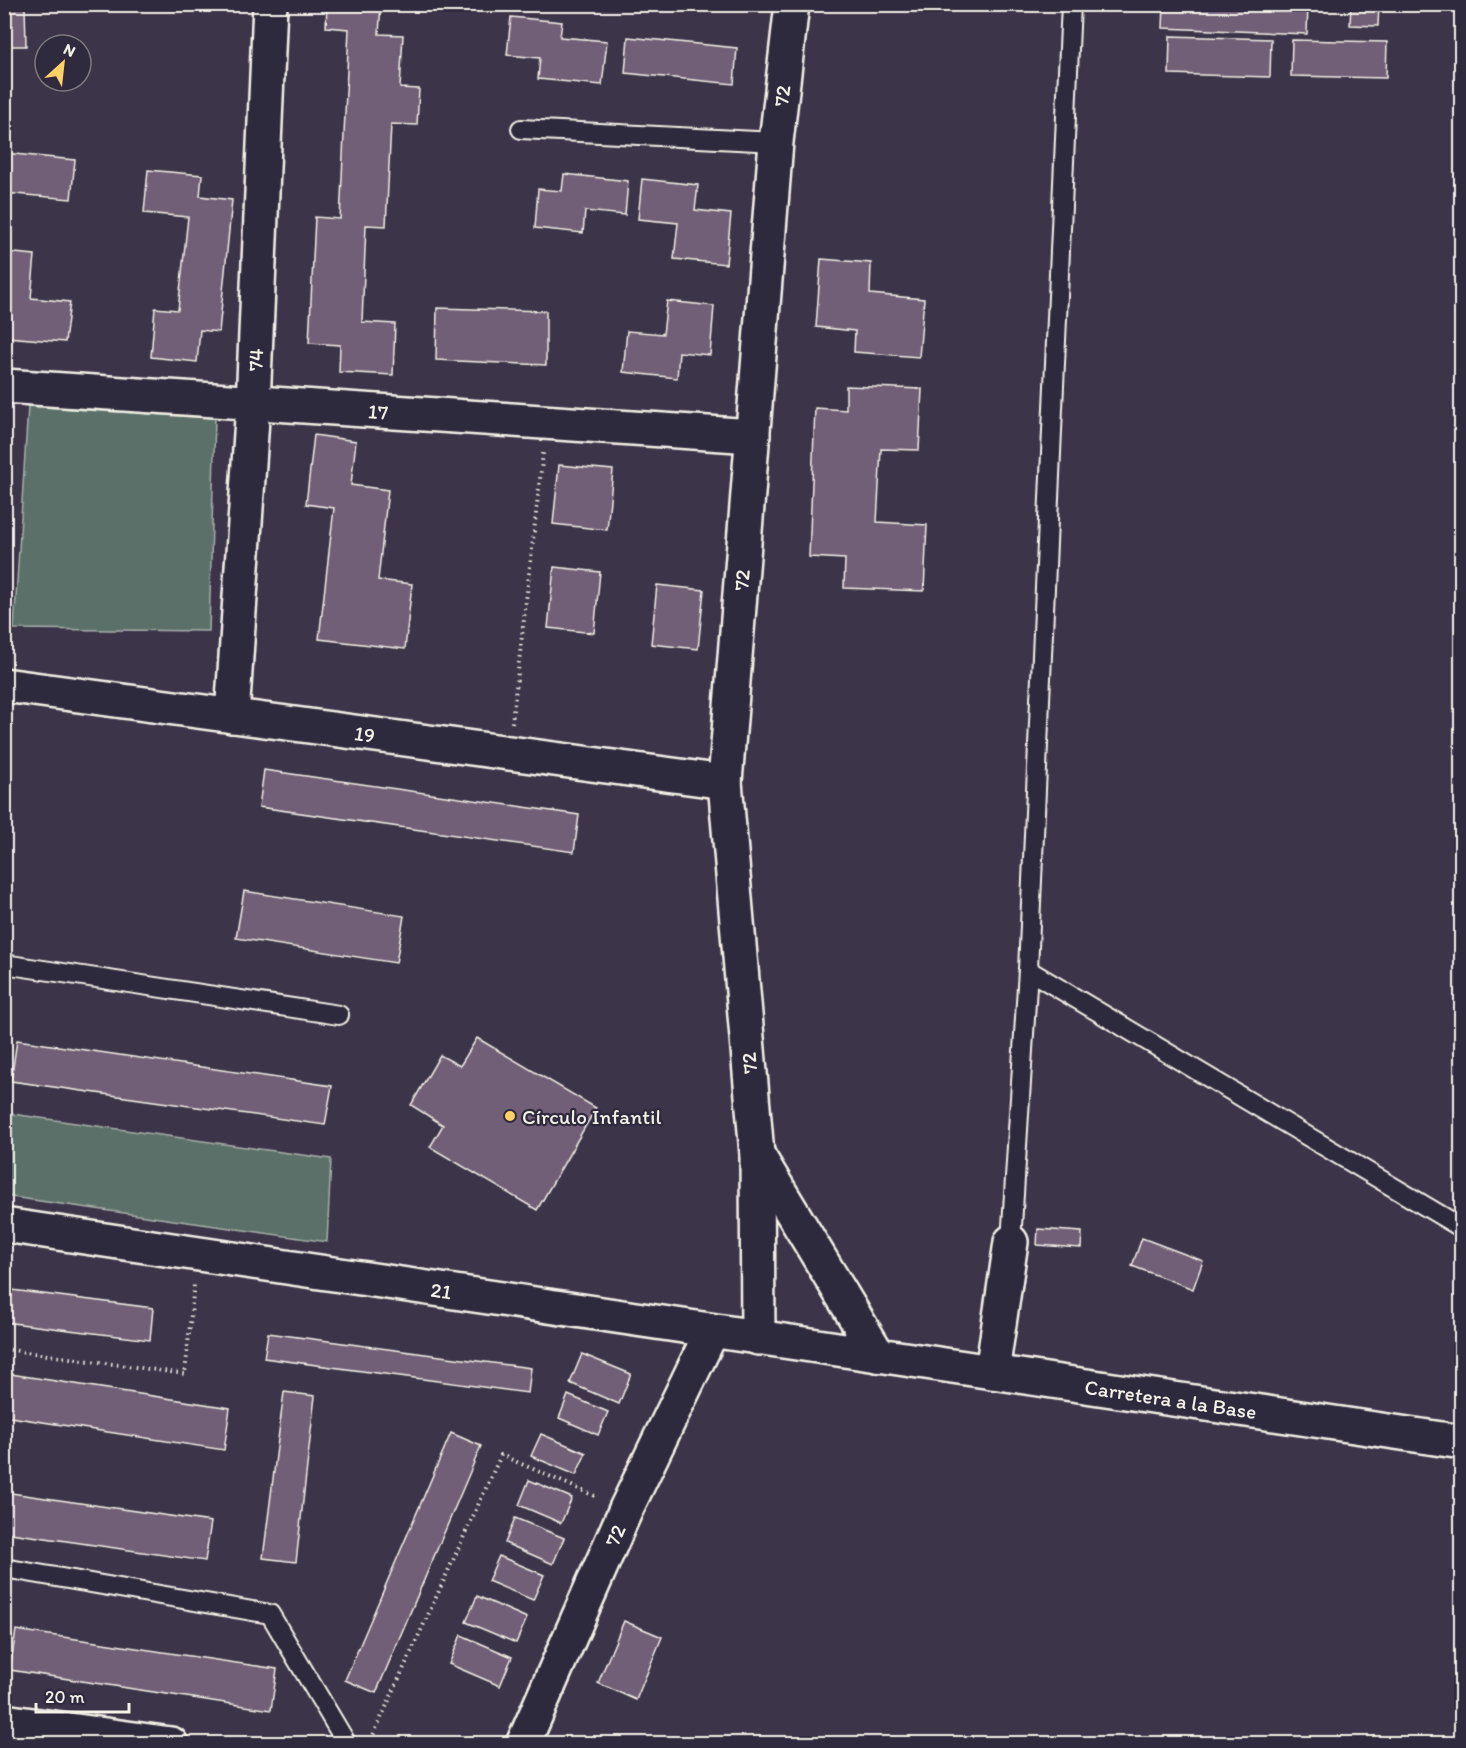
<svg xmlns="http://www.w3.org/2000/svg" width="1466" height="1748" viewBox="0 0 1466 1748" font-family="Itim,sans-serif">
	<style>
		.green { fill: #5b706a; stroke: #a8b0a9; stroke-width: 1.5 }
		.building { fill: #715e77; stroke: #f4f1e8; stroke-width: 1.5 }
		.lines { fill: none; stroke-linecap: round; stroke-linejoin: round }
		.service-casing { stroke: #f4f1e8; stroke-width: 22 }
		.minor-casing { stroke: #f4f1e8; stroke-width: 38 }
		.tertiary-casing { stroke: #f4f1e8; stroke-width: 38 }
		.secondary-casing { stroke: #f4f1e8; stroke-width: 38 }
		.path { stroke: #f4f1e8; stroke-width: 4; stroke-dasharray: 1.5 4.5; stroke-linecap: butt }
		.service { stroke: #2f2a3d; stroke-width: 18 }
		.minor { stroke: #2f2a3d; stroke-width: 33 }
		.tertiary { stroke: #2f2a3d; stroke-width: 33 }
		.secondary { stroke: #2f2a3d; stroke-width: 33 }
		.poi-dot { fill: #ffd166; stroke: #2f2a3d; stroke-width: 2 }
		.labels { text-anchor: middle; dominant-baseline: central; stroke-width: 4.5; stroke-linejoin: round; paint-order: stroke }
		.street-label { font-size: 21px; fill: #f4f1e8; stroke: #2f2a3d }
		.poi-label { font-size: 21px; fill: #f4f1e8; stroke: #2f2a3d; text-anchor: start }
	</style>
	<rect width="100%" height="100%" fill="#3c3449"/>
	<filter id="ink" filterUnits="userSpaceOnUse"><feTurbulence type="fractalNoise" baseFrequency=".0167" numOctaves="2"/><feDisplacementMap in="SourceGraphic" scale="12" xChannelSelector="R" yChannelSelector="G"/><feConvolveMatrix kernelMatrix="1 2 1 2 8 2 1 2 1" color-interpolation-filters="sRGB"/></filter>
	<g filter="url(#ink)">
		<g class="green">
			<path d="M28 406 215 418 209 631 14 629Z"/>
			<path d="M5 1113 331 1159 327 1242 5 1196Z"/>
		</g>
		<g class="building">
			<path d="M4 4H25L26 46H4Z"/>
			<path d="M327 4H381L379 34 403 35 400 88 419 89 417 125 391 124 386 226 366 225 362 322 395 324 393 375 339 372 340 345 309 343 315 217 340 219 349 29 326 27Z"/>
			<path d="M1164 4H1308L1307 34 1163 28Z"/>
			<path d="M1351 4H1379L1378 26 1350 25Z"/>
			<path d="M511 17 562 22 560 37 607 41 602 85 538 79 540 58 507 55Z"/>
			<path d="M1170 36 1271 39 1270 77 1169 74Z"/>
			<path d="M628 37 737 48 734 84 625 73Z"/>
			<path d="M1292 40 1387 42 1386 78 1291 76Z"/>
			<path d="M4 153 75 160 71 199 4 193Z"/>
			<path d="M148 170 202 175 200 196 232 200 219 332 200 330 197 362 151 357 155 308 178 310 188 217 144 213Z"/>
			<path d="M564 174 628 181 625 215 585 211 583 233 535 228 538 189 562 191Z"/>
			<path d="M642 179 698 185 695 210 731 214 726 264 674 259 678 223 638 219Z"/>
			<path d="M4 252 35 255 31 298 70 302 65 342 7 337Z"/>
			<path d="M821 259 871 263 870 294 924 299 919 357 854 352 855 331 816 327Z"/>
			<path d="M667 301 714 306 710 355 679 352 677 378 623 372 627 331 663 334Z"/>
			<path d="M437 308 546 311V365L436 360Z"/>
			<path d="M846 386 922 389 919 450 881 449 877 522 927 525 924 591 844 588 845 559 809 557 815 408 846 410Z"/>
			<path d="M314 435 356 441 351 485 388 490 378 580 412 584 405 649 319 639 334 508 306 504Z"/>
			<path d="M559 465 613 470 607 530 553 524Z"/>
			<path d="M554 567 600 572 594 633 548 628Z"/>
			<path d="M657 585 704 590 698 649 651 644Z"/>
			<path d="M264 770 579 815 574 852 259 807Z"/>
			<path d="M244 891 404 916 396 963 236 938Z"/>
			<path d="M477 1038 596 1108 537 1210 430 1147 443 1125 411 1105 440 1055 460 1066Z"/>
			<path d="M17 1040 332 1086 325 1125 11 1081Z"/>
			<path d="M1038 1229 1082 1232 1081 1248 1037 1245Z"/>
			<path d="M1142 1238 1203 1261 1193 1289 1132 1266Z"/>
			<path d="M4 1289 153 1308 150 1340 4 1322Z"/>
			<path d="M268 1333 531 1368 528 1393 264 1358Z"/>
			<path d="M582 1354 631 1374 619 1404 570 1383Z"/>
			<path d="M4 1373 230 1408 224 1450 4 1416Z"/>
			<path d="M284 1392 315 1396 296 1562 263 1558Z"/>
			<path d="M568 1395 608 1412 598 1435 559 1418Z"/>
			<path d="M451 1433 481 1446 376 1693 345 1680Z"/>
			<path d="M541 1434 586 1453 576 1475 531 1456Z"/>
			<path d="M529 1480 572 1498 561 1523 519 1505Z"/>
			<path d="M4 1492 211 1522 205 1561 4 1532Z"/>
			<path d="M515 1518 564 1538 553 1564 505 1543Z"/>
			<path d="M499 1556 544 1575 533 1600 488 1581Z"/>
			<path d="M477 1596 527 1618 516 1643 466 1622Z"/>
			<path d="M624 1621 662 1637 636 1700 598 1683Z"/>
			<path d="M16 1630 277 1669 271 1710 10 1670Z"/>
			<path d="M461 1635 512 1657 500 1686 449 1664Z"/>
		</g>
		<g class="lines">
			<g class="service-casing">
				<g id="service">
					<path d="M521 129 776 142"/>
					<path d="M4 964 339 1015"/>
					<path d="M1028 970 1462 1228"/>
					<path d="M1011 1242 1028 970 1071 4"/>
					<path d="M4 1568 270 1614 347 1744"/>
				</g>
			</g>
			<g class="minor-casing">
				<g id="minor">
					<path id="s1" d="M4 386 753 436"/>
					<path id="s2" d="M4 685 725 782"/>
					<path id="s3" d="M232 716 253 404 270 4"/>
					<path d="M757 1154 878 1355"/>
					<path id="s4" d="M758 1338 757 1154 725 782 776 142 792 4"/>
					<path d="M992 1372 1011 1242"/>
					<path d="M4 1721 171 1744"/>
					<path id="s5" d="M523 1744 626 1509 712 1331"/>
				</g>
			</g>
			<g class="tertiary-casing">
				<g id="tertiary">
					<path id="s6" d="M4 1225 878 1355"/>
				</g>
			</g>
			<g class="secondary-casing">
				<g id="secondary">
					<path id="s7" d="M878 1355 1462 1442"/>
				</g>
			</g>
			<g class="path">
				<path d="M512 723 543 453"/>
				<path d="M4 1349 185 1374 194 1285"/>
				<path d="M371 1740 501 1455 597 1497"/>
			</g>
			<use href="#service" class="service"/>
			<use href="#minor" class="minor"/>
			<use href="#tertiary" class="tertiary"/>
			<use href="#secondary" class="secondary"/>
		</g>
	</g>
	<circle class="poi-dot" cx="510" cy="1116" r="6"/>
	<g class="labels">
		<g class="street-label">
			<text stroke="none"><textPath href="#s4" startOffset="1246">72</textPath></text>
			<text stroke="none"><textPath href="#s3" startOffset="357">74</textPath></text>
			<text stroke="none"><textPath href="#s1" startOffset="375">17</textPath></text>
			<text stroke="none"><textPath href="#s4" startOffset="760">72</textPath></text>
			<text stroke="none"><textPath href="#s2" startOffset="364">19</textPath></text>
			<text transform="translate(749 1063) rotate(-95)">72</text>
			<text stroke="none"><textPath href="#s6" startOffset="442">21</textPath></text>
			<text stroke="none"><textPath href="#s7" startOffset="296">Carretera a la Base</textPath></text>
			<text stroke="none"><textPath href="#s5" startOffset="228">72</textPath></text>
		</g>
		<g class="poi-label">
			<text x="522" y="1116">Círculo Infantil</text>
		</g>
	</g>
	<rect width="1466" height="1748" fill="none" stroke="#2f2a3d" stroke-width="24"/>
	<rect x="12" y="12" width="1442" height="1724" fill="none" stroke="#f4f1e8" stroke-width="2" filter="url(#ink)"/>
	<g transform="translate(63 63) rotate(27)"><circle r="28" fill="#2f2a3d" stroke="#7e7a81" stroke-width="1.5"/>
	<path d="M0-4.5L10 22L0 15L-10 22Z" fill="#ffd166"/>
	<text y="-9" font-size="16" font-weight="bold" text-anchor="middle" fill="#f4f1e8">N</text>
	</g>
	<path d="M36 1703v9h93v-9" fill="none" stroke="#f4f1e8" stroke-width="3"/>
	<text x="45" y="1703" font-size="18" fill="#f4f1e8" stroke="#2f2a3d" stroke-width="4.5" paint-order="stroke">20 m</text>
</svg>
